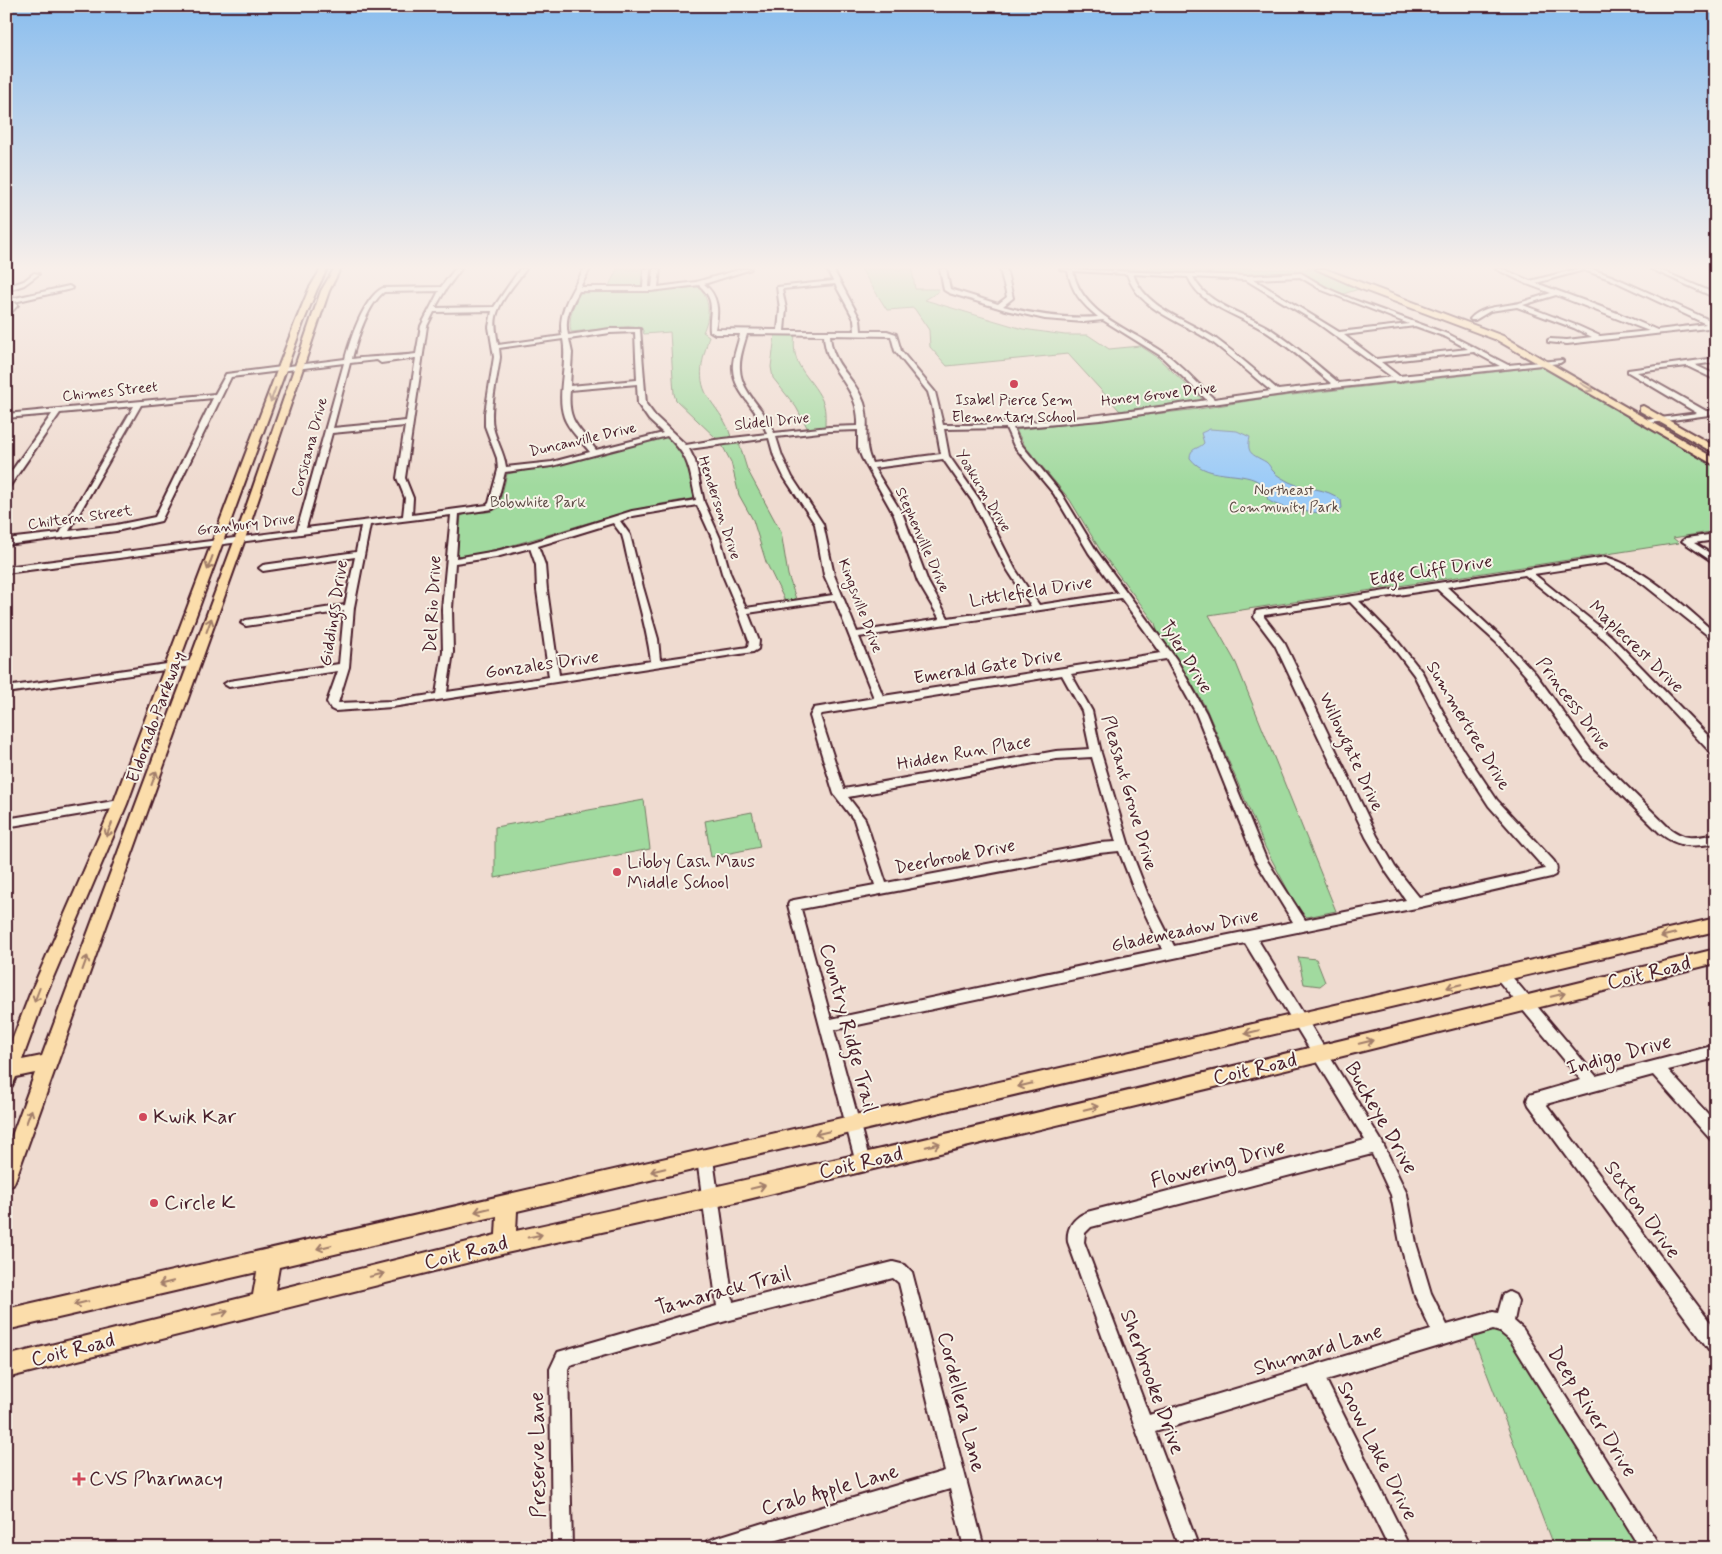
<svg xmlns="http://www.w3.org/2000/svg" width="1722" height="1554" viewBox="0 0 1722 1554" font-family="Mynerve,sans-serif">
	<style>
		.green { fill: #a1da9f; stroke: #767c65 }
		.water { fill: #9bcbf7; stroke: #7b86a5 }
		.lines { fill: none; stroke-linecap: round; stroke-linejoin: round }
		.minor-casing { stroke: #4a1f2b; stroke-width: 4 }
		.major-casing { stroke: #4a1f2b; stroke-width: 4 }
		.minor { fill: #f7f3e8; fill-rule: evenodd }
		.major { fill: #fbddab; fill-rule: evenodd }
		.oneway { stroke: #a27e6b }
		.poi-dot { fill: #d1495b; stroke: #f7f3e8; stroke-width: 2 }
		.labels { text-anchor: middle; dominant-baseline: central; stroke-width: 4; stroke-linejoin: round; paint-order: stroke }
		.far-street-label { font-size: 15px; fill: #4a1f2b; stroke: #f7f3e8 }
		.far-poi-label { font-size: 15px; fill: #4a1f2b; stroke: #f7f3e8 }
		.far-park-label { font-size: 15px; fill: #604e48; stroke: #f7f3e8 }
		.street-label { font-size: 18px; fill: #4a1f2b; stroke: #f7f3e8 }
		.poi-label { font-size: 18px; fill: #4a1f2b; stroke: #f7f3e8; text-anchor: start }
		.near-street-label { font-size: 21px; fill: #4a1f2b; stroke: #f7f3e8 }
		.near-poi-label { font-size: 21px; fill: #4a1f2b; stroke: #f7f3e8; text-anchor: start }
	</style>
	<rect width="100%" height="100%" fill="#efdbd0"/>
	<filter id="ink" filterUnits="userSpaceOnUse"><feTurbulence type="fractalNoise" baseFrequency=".02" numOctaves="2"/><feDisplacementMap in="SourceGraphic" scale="10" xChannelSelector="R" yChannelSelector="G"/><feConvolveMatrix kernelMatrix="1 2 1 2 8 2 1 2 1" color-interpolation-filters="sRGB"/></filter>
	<g filter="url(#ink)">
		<g class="green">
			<path d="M617 269H643L642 286 608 288Z"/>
			<path d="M861 269H912L915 289H939L938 292 925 300 1023 329 1065 335H1088L1109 349 1140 346 1148 351 1157 357 1203 400 1120 411 1068 354 947 366 930 347 929 330 914 308 887 310Z"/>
			<path d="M1101 269H1313L1359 289 1343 294 1296 272 1235 275Z"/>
			<path d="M698 287C711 299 710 317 703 332L709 336C703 359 695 379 710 400 719 413 727 422 731 437L717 439 676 400 674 394 670 332 644 334 642 328 633 326 571 332C568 317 573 306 580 293L646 291Z"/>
			<path d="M775 335H795C790 367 810 375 822 400 826 408 825 418 825 427L808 429 796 407 773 378 771 367Z"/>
			<path d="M1546 366 1716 467V531L1673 538 1679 543 1209 615 1236 663 1336 911 1307 917 1298 909 1265 847 1206 708 1188 677 1159 638 1155 623 1102 553 1070 500 1025 446 1016 430 1199 409 1266 398Z"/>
			<path d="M666 437H670C689 461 689 469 694 498L692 499C612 509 539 543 460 557L457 555 461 516C474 509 491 517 502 505L500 501 507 474 560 464Z"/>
			<path d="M739 443 747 469 781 532 788 575 796 599 785 601 766 562 753 520 739 495 731 462 722 445Z"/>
			<path d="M644 800 650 849 495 878V827Z"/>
			<path d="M752 812 760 847 711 857 705 821Z"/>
			<path d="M1298 957 1316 959 1325 982 1320 986 1304 984Z"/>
			<path d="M1494 1331 1507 1335 1642 1548H1554L1473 1337Z"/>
		</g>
		<path class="water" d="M1210 429 1237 431 1250 437C1246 454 1252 454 1266 462 1270 465 1270 468 1273 471 1277 476 1284 479 1289 482 1306 490 1326 487 1341 500L1342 508C1329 518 1280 510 1268 500 1266 496 1268 493 1266 489 1251 466 1209 484 1190 458 1190 447 1198 450 1204 443L1201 433Z"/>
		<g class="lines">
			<g class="minor-casing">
				<g id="minor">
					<path d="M455 269H461L446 289 435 308 494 307 520 269H526C516 283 500 299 496 317 494 326 497 336 498 345L562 336C557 311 573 290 584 269H590L580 287H643L644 269H650L649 287H652L654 269H660L658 287 696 282 742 269H751L704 284C719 296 719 312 715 329L778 330 780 309 777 287 833 281 827 269H833L860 319 861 331H887L896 334 901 351 935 392 943 425C1032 426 1119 413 1207 400L1161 356 1103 320 1084 322 1045 319 1006 310 949 293 944 290 940 269H946L950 289 998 304 1007 297 1000 269H1006L1013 298 1003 306C1035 315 1066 319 1098 317 1082 304 1071 291 1068 271L1060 269 1247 276 1301 273 1326 288 1354 300 1450 335 1508 365 1562 360 1563 361 1560 363 1403 380 1400 382 1397 381 1297 392 1100 420 1013 428 1020 443 1061 493 1097 552 1176 659 1206 713 1266 859 1305 920 1406 900 1387 873 1366 837 1275 645 1254 617 1256 611 1606 557C1645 568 1686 607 1716 634V642L1642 583 1627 573 1606 563 1534 574 1611 636 1716 744V755L1712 754 1605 640 1525 575 1447 587 1502 638 1535 673 1592 752 1668 827C1686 841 1695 838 1716 834V843C1694 847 1678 848 1660 833L1584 758 1527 677 1496 642 1437 589 1359 601 1395 638 1422 672 1462 748 1497 800 1551 858C1556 863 1559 868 1555 875L1551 877 1416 908 1258 940 1381 1140 1407 1194 1416 1243 1431 1293 1447 1325 1493 1312 1498 1313 1503 1295 1509 1292 1515 1295 1518 1301 1514 1321 1523 1329 1661 1548H1640L1511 1341 1500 1332 1493 1330 1326 1380 1410 1548H1389L1309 1385 1155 1432 1199 1548H1179L1068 1242C1066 1228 1074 1217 1087 1212L1365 1140 1245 943 834 1030 870 1162 867 1167 862 1170 857 1167 788 905 790 901 794 900 875 885 854 820 834 794 810 716 814 708 874 698 835 600 748 613 759 641 758 649 753 652 392 707 335 711 331 709 327 702 338 671 229 687 224 684 229 681 339 664 344 611 246 626 241 623 246 620 345 605 355 557 263 571 259 568 263 565 356 552 361 526 6 573V567L297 530 344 363 231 377 161 521 116 531 6 545V539L60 533 134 406 60 413 9 487H6V479L52 414 6 418V414L215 394 226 374 345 359C350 340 364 297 383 288L441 287ZM1073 271 1127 274C1139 311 1182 321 1212 342 1232 357 1252 375 1271 391L1214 399C1198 384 1183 367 1166 354 1133 330 1082 316 1073 271ZM1133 274 1188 277C1201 308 1242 315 1268 333 1291 348 1311 367 1332 384L1278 390C1258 373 1238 355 1216 339 1188 320 1145 309 1133 274ZM1193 277 1246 280 1316 322 1392 377 1339 383C1317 365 1296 346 1272 330 1248 314 1207 306 1193 277ZM1300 277 1322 290 1409 324 1339 332 1253 279ZM835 284 854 319 855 331H784L786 309 782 289ZM699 285C718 302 708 312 710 331L715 334H740C738 345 732 358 733 369 734 394 760 410 767 434L715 440 686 445 655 416 646 404 640 329H610L568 335C564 317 571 306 579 291H651ZM439 291 421 326 416 354C394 357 374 356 352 359 357 339 368 304 384 292ZM492 311 489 327 494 357 485 413V426L497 458 498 470 489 503 487 505 412 515 413 498 405 478 427 326 434 312ZM1415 326 1446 337 1468 349 1376 359 1344 335ZM635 332 637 380 570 386 572 353 569 339 610 333ZM747 334 824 335C825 374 860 384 858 426L829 427 774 433C767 410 741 394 740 369 739 358 744 345 747 334ZM830 335 891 336 895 351 928 392 932 406 941 454 872 463C861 440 871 425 864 403 854 375 832 368 830 335ZM563 339C568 365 556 394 564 417 568 429 582 442 590 452L552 462 506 467C504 452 496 441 493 427 489 410 498 375 500 357L499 348ZM1474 352 1500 366 1399 376 1381 362ZM416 358 406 421 333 428 350 363 377 360 381 363ZM637 384 638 404 649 420 663 433 596 450C578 426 567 422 570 390ZM213 398 155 517 116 525 69 531 141 405ZM405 426 397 478 405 498 403 516 306 528 332 433ZM1006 428 1014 446 1054 494 1089 553 1118 593 1039 605 1015 569 981 502 949 456 944 429ZM858 430V448L862 458 894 515 918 582 940 619 857 632 834 575 823 524 792 477 782 456 776 437 829 431ZM667 436C691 458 689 470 696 500L632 511 530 543 496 551 456 558 459 514 493 509 497 503 505 472 552 466ZM769 438 774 456 784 477 815 524 824 575 833 595 746 608 730 573 720 538 704 502 695 461 689 449ZM943 459 973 502 1007 569 1031 606 948 618 928 582 903 515 874 468ZM697 505 712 538 722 573 738 611 749 641 748 647 660 660 658 639 643 587 630 535 620 521 633 516ZM451 515 442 609 443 652 436 694 392 701 338 703 349 667 354 607 370 525ZM613 523 622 535 624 542C632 582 646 621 651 661L559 675 547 590 545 565 538 546ZM530 548 536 565 537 590 549 677 447 692 453 652 452 609 455 563 496 557ZM1121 598 1161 653 883 696 859 637ZM1350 602 1389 642 1414 675 1452 749 1489 806 1545 869 1419 897 1395 867 1377 836 1285 644 1264 617V615ZM1166 659 1196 713 1255 860 1293 922 1174 946 1148 895 1129 846 1101 753 1092 711 1071 674ZM1062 675 1082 711 1090 749 1056 751 844 789 820 716 822 714ZM1092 757 1116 842 1099 843 886 883 865 819 848 797 1056 759ZM1119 851 1136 895 1162 949 831 1019 801 909 1099 853ZM1372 1154 1391 1195 1400 1243 1415 1296 1431 1330 1149 1415 1084 1242 1085 1233 1091 1227Z"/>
					<path d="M1496 269H1503L1530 281 1577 269H1591L1614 277 1716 323V327L1567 344 1548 342V340L1550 339 1567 340 1592 337 1574 328 1517 307 1490 311 1475 320H1471L1470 319C1483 305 1502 307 1519 303 1530 300 1540 296 1551 293L1527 284ZM1584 270 1610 279 1706 324 1657 330 1620 314 1536 283ZM1556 295 1649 331 1600 336 1578 326 1523 305Z"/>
					<path d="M1651 269H1658L1716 294V298Z"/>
					<path d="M1711 269H1716V271L1712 270Z"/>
					<path d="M34 273 39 274 24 285 6 291V287L24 281Z"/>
					<path d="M69 286 72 288 71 289 14 302 18 305 6 318V312L11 305 6 304V300Z"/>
					<path d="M1716 358V362L1695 365 1716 375V380L1687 366 1637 372 1706 411 1716 410V414L1643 424 1642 422 1646 420 1697 413 1628 372V370Z"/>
					<path d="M1716 534V540L1694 543 1716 557V564L1682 541 1686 538Z"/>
					<path d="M195 660 199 661 200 663 199 665 6 693V687Z"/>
					<path d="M120 800 124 801 126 804 124 807 6 827V819Z"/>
					<path d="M1502 969 1507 971 1596 1076 1716 1045V1058L1668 1070 1716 1123V1142L1711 1140 1653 1075 1546 1104 1716 1330V1354L1710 1351 1529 1105 1527 1100 1529 1095 1581 1080 1497 979 1495 975 1497 971Z"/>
					<path d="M705 1151 710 1154 713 1159 733 1302 893 1262 905 1265 912 1272 984 1548H964L950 1489 774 1541 775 1548H705L708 1541 715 1538 763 1523 765 1524 945 1471 899 1283 893 1278 726 1321 570 1365 568 1369 572 1548H552L550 1369 558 1352 717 1306 697 1159 700 1154Z"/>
				</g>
			</g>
			<g class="major-casing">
				<g id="major">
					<path d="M321 269H327L317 289 303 323 127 804 46 994 22 1060 42 1056 235 539 321 291 334 269H340L329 291 245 539 16 1178 13 1185 6 1187V1152L35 1073 16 1077 12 1086 6 1088V1056L30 994 113 804 295 323 309 289Z"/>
					<path d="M1316 269H1325L1503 336 1716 459V466L1497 340 1361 289Z"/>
					<path d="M1643 406 1716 447V454L1640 411V407Z"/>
					<path d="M1716 918V931L517 1211 516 1231C918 1143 1317 1047 1716 949V963L1319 1062 711 1208 506 1253 6 1378V1356L253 1295 257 1272 6 1330V1309ZM497 1216 496 1235 275 1290 279 1267Z"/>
				</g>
			</g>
			<use href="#minor" class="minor"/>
			<use href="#major" class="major"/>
		</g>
		<defs><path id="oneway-shaft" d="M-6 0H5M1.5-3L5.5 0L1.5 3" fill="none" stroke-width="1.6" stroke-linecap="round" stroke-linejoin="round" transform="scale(1.25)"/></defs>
		<g class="oneway">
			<use href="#oneway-shaft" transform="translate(1587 387) rotate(30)"/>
			<use href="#oneway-shaft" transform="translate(273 395) rotate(110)"/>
			<use href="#oneway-shaft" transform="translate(210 563) rotate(110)"/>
			<use href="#oneway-shaft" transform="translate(209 625) rotate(-70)"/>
			<use href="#oneway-shaft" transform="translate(154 778) rotate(-70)"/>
			<use href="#oneway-shaft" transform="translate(109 830) rotate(113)"/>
			<use href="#oneway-shaft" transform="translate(1668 935) rotate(167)"/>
			<use href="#oneway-shaft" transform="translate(85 963) rotate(-70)"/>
			<use href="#oneway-shaft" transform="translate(1454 986) rotate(167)"/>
			<use href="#oneway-shaft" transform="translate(37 995) rotate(111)"/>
			<use href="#oneway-shaft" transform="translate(1558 995) rotate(-14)"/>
			<use href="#oneway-shaft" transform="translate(1252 1032) rotate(167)"/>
			<use href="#oneway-shaft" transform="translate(1366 1042) rotate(-14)"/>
			<use href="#oneway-shaft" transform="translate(1025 1085) rotate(167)"/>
			<use href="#oneway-shaft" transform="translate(1091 1108) rotate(-13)"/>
			<use href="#oneway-shaft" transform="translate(29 1116) rotate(-70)"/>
			<use href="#oneway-shaft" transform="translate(822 1133) rotate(167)"/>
			<use href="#oneway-shaft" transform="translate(933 1145) rotate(-13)"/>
			<use href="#oneway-shaft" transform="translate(658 1170) rotate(167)"/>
			<use href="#oneway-shaft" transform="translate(758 1187) rotate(-13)"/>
			<use href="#oneway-shaft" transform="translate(482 1210) rotate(167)"/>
			<use href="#oneway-shaft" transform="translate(535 1236) rotate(-12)"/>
			<use href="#oneway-shaft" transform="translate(324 1247) rotate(167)"/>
			<use href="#oneway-shaft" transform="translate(377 1275) rotate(-14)"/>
			<use href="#oneway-shaft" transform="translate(166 1283) rotate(167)"/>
			<use href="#oneway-shaft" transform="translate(81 1303) rotate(167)"/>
			<use href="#oneway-shaft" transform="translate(221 1313) rotate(-14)"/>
		</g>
	</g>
	<linearGradient id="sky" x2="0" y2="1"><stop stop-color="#89bdee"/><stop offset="0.55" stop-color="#f8efea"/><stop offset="1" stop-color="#f8efea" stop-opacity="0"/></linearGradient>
	<rect width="1722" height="486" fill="url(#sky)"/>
	<g class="poi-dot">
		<circle cx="1014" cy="384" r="5"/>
		<circle cx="617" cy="872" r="5"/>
		<circle cx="143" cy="1117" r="5"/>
		<circle cx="154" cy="1203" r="5"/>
		<path d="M76.5 1471.5h5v5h5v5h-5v5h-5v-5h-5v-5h5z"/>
	</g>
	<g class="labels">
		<g class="far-street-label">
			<text transform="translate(110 392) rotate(-6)">Chimes Street</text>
			<text transform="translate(1159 395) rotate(-7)">Honey Grove Drive</text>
			<text transform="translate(772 422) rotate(-6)">Slidell Drive</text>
			<text transform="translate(583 440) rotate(-13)">Duncanville Drive</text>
			<text transform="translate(310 447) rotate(-75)">Corsicana Drive</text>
			<text transform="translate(983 491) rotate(59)">Yoakum Drive</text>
			<text transform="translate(719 508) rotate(72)">Henderson Drive</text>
			<text transform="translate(80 518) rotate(-8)">Chiltern Street</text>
			<text transform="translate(246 525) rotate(-7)">Granbury Drive</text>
			<text transform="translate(922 540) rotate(66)">Stephenville Drive</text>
			<text transform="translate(860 606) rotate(69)">Kingsville Drive</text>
		</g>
		<g class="far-poi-label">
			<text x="1014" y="401">Isabel Pierce Sem<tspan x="1014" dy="17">Elementary School</tspan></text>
		</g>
		<g class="far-park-label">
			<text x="1284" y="491">Northeast<tspan x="1284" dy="17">Community Park</tspan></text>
			<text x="538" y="503">Bobwhite Park</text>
		</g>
		<g class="street-label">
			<text transform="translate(1431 571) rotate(-9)">Edge Cliff Drive</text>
			<text transform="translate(1031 592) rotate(-9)">Littlefield Drive</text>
			<text transform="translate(433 604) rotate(-87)">Del Rio Drive</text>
			<text transform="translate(334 613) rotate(-81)">Giddings Drive</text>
			<text transform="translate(1636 647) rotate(44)">Maplecrest Drive</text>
			<text transform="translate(1186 657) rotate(58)">Tyler Drive</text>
			<text transform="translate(542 665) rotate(-8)">Gonzales Drive</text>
			<text transform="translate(988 667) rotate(-9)">Emerald Gate Drive</text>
			<text transform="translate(1573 704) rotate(53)">Princess Drive</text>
			<text transform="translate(156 717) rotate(-70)">Eldorado Parkway</text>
			<text transform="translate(1468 726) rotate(59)">Summertree Drive</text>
			<text transform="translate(1351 752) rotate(65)">Willowgate Drive</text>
			<text transform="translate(964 753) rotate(-10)">Hidden Run Place</text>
			<text transform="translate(1129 793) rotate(74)">Pleasant Grove Drive</text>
			<text transform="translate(955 857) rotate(-11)">Deerbrook Drive</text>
			<text transform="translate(1185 931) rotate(-12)">Glademeadow Drive</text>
		</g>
		<g class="poi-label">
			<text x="627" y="862">Libby Cash Maus<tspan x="627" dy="21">Middle School</tspan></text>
		</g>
		<g class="near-street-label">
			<text transform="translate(1649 973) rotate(-14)">Coit Road</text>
			<text transform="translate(848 1028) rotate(75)">Country Ridge Trail</text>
			<text transform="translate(1619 1055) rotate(-15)">Indigo Drive</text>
			<text transform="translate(1255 1069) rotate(-13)">Coit Road</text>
			<text transform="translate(1381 1118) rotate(60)">Buckeye Drive</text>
			<text transform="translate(861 1163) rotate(-13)">Coit Road</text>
			<text transform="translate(1218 1164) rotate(-15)">Flowering Drive</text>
			<text transform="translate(1642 1210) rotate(54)">Sexton Drive</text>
			<text transform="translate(466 1253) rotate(-14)">Coit Road</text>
			<text transform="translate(723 1291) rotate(-15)">Tamarack Trail</text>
			<text transform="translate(73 1350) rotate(-14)">Coit Road</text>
			<text transform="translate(1318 1350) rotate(-17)">Shumard Lane</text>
			<text transform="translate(1152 1382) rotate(70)">Sherbrooke Drive</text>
			<text transform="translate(961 1402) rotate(76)">Cordellera Lane</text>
			<text transform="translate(1592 1412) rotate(58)">Deep River Drive</text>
			<text transform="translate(1377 1451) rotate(63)">Snow Lake Drive</text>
			<text transform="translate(538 1455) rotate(-91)">Preserve Lane</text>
			<text transform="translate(830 1490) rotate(-16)">Crab Apple Lane</text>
		</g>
		<g class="near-poi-label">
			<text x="153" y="1117">Kwik Kar</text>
			<text x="164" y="1203">Circle K</text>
			<text x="89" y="1479">CVS Pharmacy</text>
		</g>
	</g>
	<rect width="1722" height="1554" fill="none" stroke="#f7f3e8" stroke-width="25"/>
	<rect x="12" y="12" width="1697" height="1529" fill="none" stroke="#4a1f2b" stroke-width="2" filter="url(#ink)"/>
</svg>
